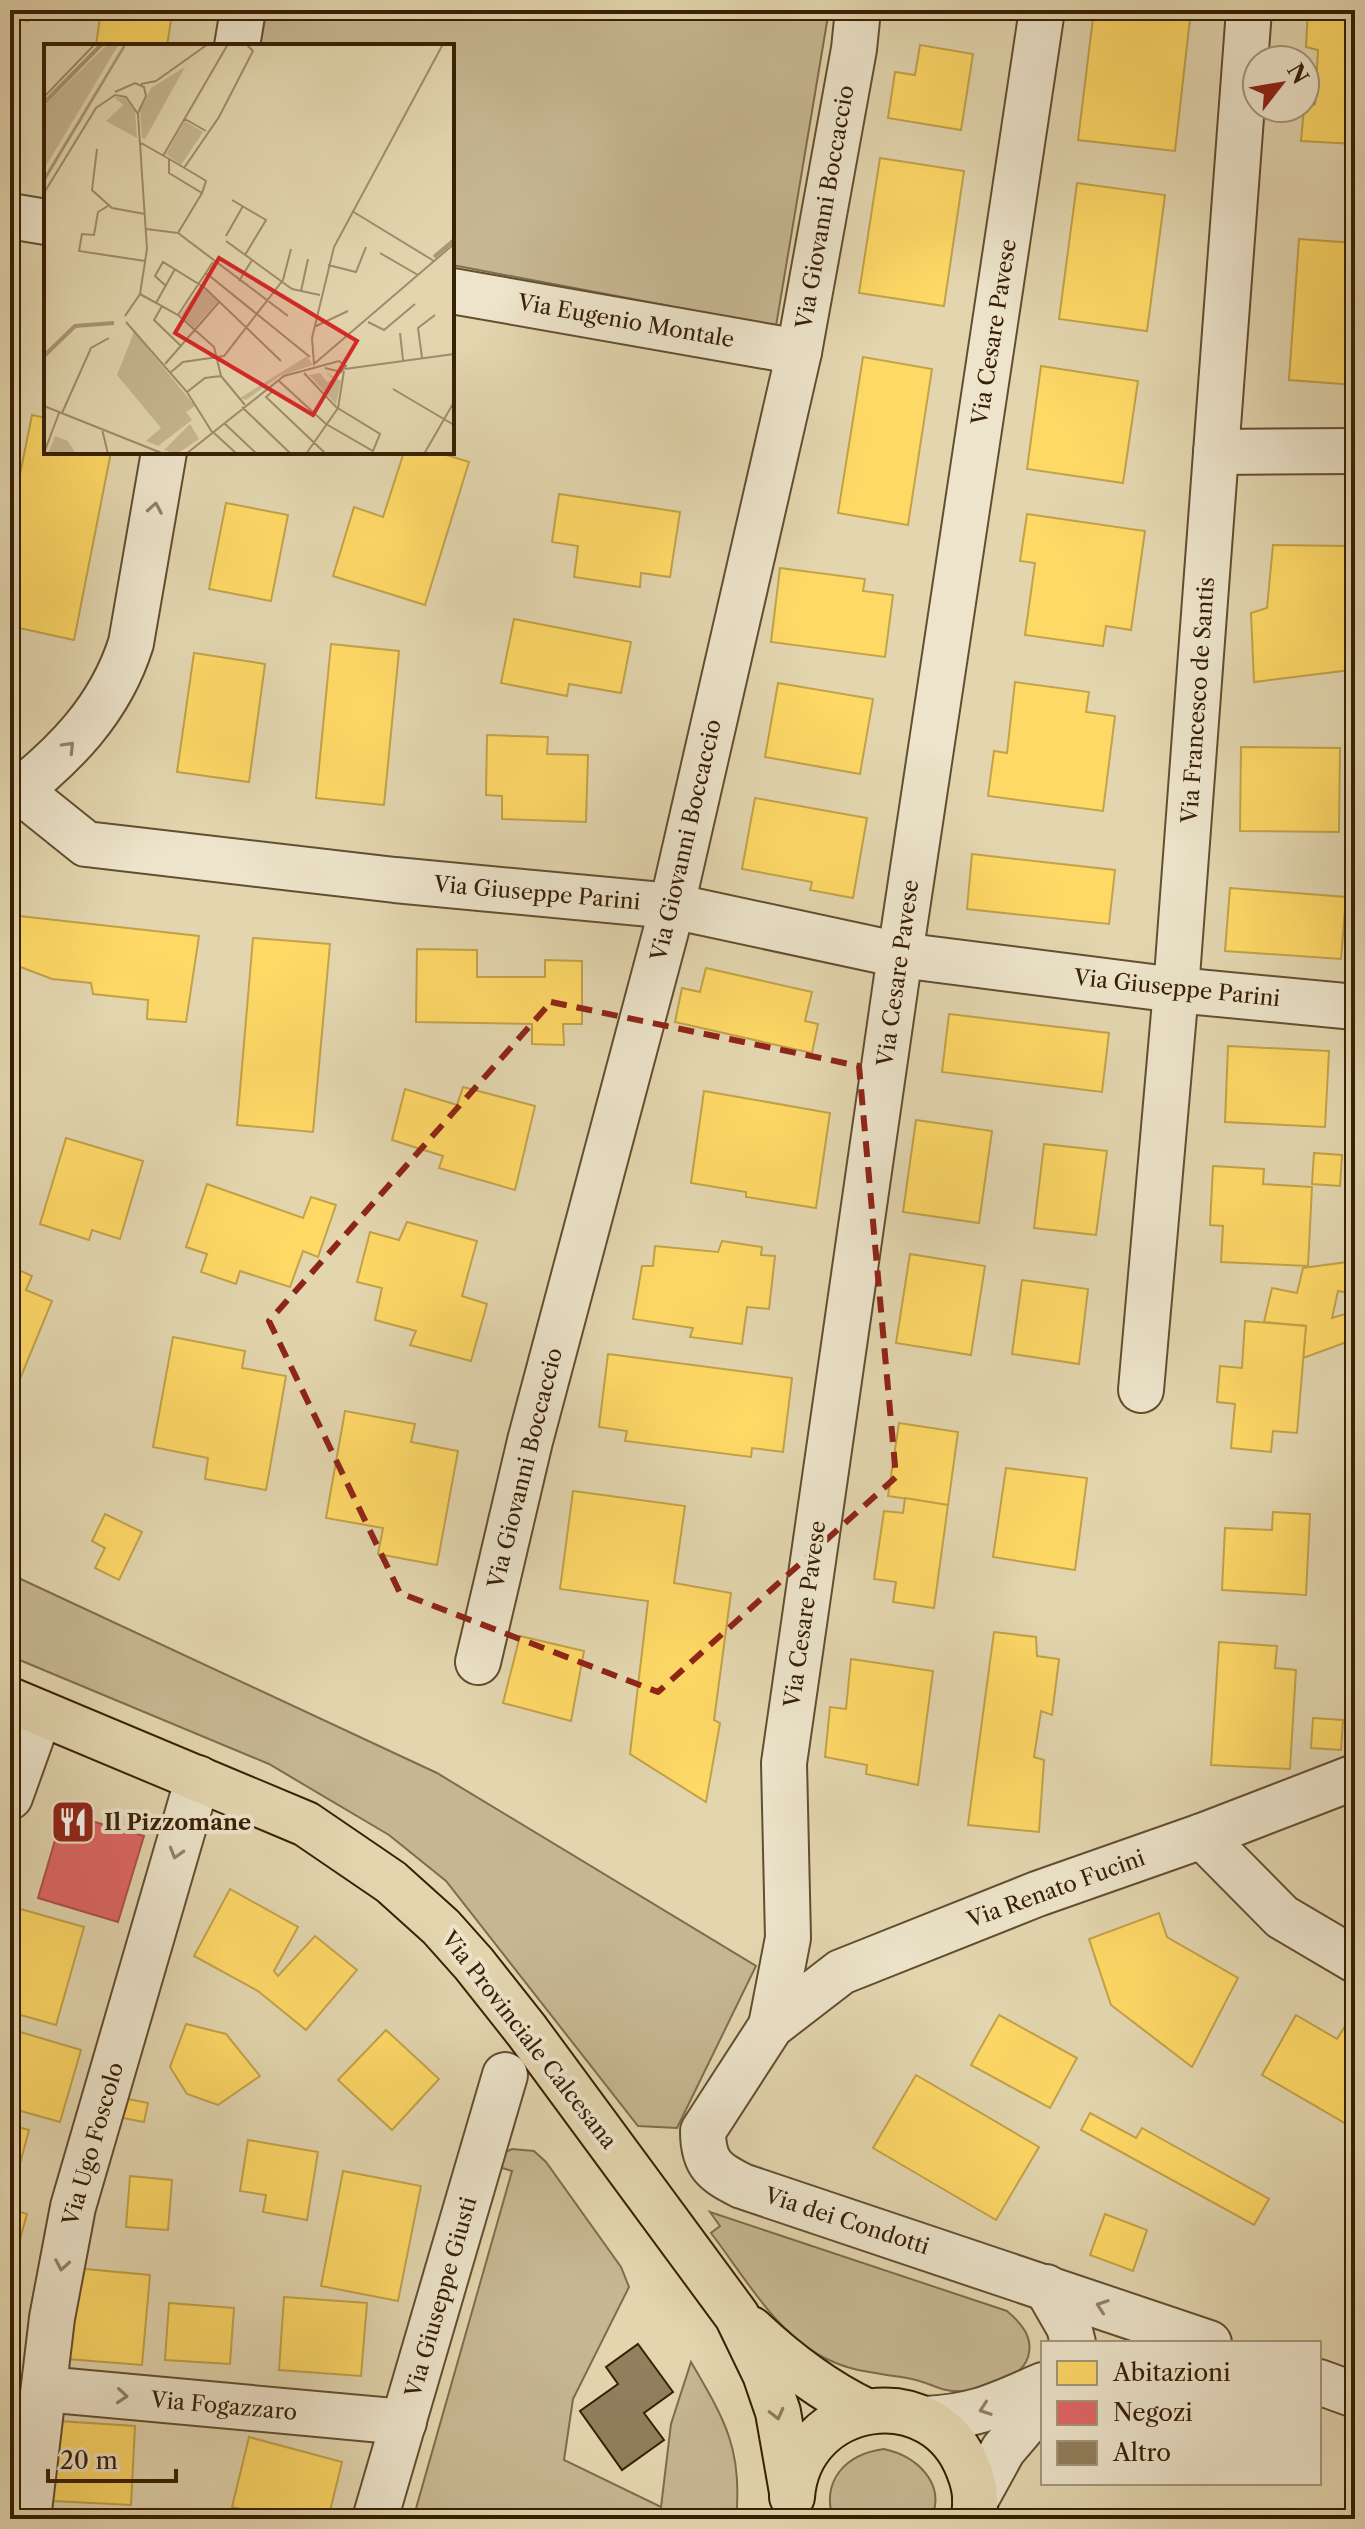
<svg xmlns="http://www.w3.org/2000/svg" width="1365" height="2529" viewBox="0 0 1365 2529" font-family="'Libre Caslon Text',serif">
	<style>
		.green { fill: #c6b792; stroke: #7f6c4c; stroke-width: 2 }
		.homes { fill: #ffd966; stroke: #c3a249; stroke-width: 2 }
		.shops { fill: #e06666; stroke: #ae5149; stroke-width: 2 }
		.building { fill: #917f5d; stroke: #382005; stroke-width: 2 }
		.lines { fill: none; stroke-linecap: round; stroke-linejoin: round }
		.minor-casing { stroke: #634e30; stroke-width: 48 }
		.major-casing { stroke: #382005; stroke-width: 48 }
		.minor { stroke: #ede4cb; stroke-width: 44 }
		.major { stroke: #e3d6af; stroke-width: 44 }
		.oneway { stroke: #928268 }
		.oneway2 { stroke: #8e7b5a }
		.marked { fill: none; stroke: #8f2418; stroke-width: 6; stroke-dasharray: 16 10; stroke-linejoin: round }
		.labels { text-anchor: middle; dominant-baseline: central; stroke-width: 8; stroke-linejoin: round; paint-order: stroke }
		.street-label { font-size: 22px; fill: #382005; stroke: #ede4cb }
		.poi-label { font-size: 22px; font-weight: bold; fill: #382005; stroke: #ede4cb; text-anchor: start }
		.inset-river { fill: none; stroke: #a99875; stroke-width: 4 }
		.inset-road { fill: none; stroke: #9f8d6b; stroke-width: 2 }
		.view { fill: #d62828; fill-opacity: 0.15; stroke: #d62828; stroke-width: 4 }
		.inset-edge { fill: none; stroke: #382005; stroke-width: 4 }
	</style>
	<rect width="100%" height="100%" fill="#e3d6af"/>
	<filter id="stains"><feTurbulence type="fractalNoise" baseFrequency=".0025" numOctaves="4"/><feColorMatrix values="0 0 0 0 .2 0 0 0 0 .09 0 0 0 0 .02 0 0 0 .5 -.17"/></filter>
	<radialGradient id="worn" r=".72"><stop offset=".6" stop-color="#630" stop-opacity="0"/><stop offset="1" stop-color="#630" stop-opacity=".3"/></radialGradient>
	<g class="green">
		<path d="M266 10H829L776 326 452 265V46H259Z"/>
		<path d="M10 1574 437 1773 756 1966 677 2128 638 2126 446 1881 389 1835 269 1764 10 1656Z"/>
		<path d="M512 2149 534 2151 546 2162 621 2267 629 2287 573 2399 564 2460 661 2507 671 2424 691 2362C725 2420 743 2450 736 2519H413L512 2171 489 2164 495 2157Z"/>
		<path d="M710 2212 1007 2311C1021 2323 1034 2337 1028 2357 1024 2370 1013 2376 1002 2380 982 2388 964 2395 942 2389 930 2385 920 2380 907 2378 873 2372 852 2373 819 2355 774 2330 742 2273 711 2233L720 2226Z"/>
		<path d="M884 2449C916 2456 947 2483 931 2519H833C821 2480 846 2454 884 2449Z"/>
	</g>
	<g class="homes">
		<path d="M10 10H30L28 21 10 17Z"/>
		<path d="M101 10H188L187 16 172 14 167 46H100L96 45Z"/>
		<path d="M1094 10H1191L1175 151 1078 140Z"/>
		<path d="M1308 10 1355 12V144L1301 141 1304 108 1305 105 1315 104 1318 50 1306 47Z"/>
		<path d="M920 45 973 54 961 130 888 118 895 72 915 75Z"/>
		<path d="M10 128 18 130 10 176Z"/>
		<path d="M880 158 964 171 944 306 859 293Z"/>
		<path d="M1077 183 1165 195 1147 331 1059 319Z"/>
		<path d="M1299 239 1355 243V385L1289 380Z"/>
		<path d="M863 357 932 369 908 525 838 513Z"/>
		<path d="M1041 366 1138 381 1123 483 1027 469Z"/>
		<path d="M32 415 46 418V452H111L74 640 10 626V524Z"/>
		<path d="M404 452H437L469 462 425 605 333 576 354 507 383 517Z"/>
		<path d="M559 494 680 512 670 577 641 573 640 587 574 577 578 546 552 542Z"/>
		<path d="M226 503 288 515 271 601 209 589Z"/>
		<path d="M1027 514 1145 531 1131 630 1106 626 1103 646 1025 635 1035 563 1020 561Z"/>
		<path d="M1273 545 1352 546 1346 605 1351 610 1350 670 1254 682 1251 613 1267 608Z"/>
		<path d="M780 568 865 579 863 591 893 595 885 657 771 642Z"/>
		<path d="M514 619 631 642 621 693 569 684 567 696 501 683Z"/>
		<path d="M331 644 399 651 384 805 316 798Z"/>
		<path d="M194 653 265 664 249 782 177 772Z"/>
		<path d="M1015 682 1089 692 1086 712 1115 716 1103 811 988 796 994 751 1007 753Z"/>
		<path d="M778 683 873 699 860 774 765 757Z"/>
		<path d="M487 735 548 737 547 754 588 755 586 822 502 819V796L486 795Z"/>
		<path d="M1241 747 1340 748 1339 832 1240 831Z"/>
		<path d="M755 798 867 818 853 898 810 890 812 882 742 869Z"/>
		<path d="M972 854 1115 870 1109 924 967 909Z"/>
		<path d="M1230 888 1346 897 1341 959 1225 951Z"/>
		<path d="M10 915 199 936 186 1022 147 1019 148 1000 93 994 91 983 52 979 10 963Z"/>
		<path d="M253 938 330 944 313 1132 237 1125Z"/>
		<path d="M417 949 477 950V977H545V960L582 961V1024H563L564 1045 532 1044V1024L416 1022Z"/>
		<path d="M706 968 812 992 805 1021 818 1024 812 1053 675 1022 682 988 700 992Z"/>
		<path d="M949 1014 1109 1033 1102 1092 942 1072Z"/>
		<path d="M1228 1046 1329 1051 1325 1127 1225 1122Z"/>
		<path d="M463 1087 535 1106 515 1190 439 1168 443 1156 392 1140 405 1089 457 1105Z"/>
		<path d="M704 1091 830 1113 816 1208 746 1197V1192L691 1183Z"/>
		<path d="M916 1120 992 1131 979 1223 903 1212Z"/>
		<path d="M66 1138 143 1161 120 1239 92 1230 89 1240 40 1224Z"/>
		<path d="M1044 1144 1107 1151 1096 1235 1034 1228Z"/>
		<path d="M1314 1153 1342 1155 1340 1186 1312 1184Z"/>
		<path d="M1213 1166 1264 1169 1263 1184 1312 1187 1308 1266 1221 1262 1223 1226 1210 1225Z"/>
		<path d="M207 1184 303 1218 311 1197 336 1205 318 1257 303 1251 290 1287 240 1271 236 1284 201 1272 207 1254 186 1247Z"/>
		<path d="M407 1222 477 1241 462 1296 487 1304 471 1361 410 1345 416 1331 375 1320 382 1288 357 1282 370 1232 399 1240Z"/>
		<path d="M722 1241 762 1247 761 1255 775 1256 769 1309 747 1307 742 1344 690 1337 693 1328 633 1319 642 1266H653L655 1246 718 1252Z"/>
		<path d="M910 1254 985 1266 971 1355 896 1343Z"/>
		<path d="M1355 1261V1294L1338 1291 1332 1318 1355 1311V1339L1303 1358 1306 1326 1264 1322 1272 1288 1297 1293 1303 1268Z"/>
		<path d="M10 1266 32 1276 26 1290 52 1301 20 1379 10 1375Z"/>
		<path d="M1022 1280 1088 1289 1079 1364 1012 1354Z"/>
		<path d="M1245 1321 1306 1326 1297 1433 1273 1431 1271 1452 1231 1448 1235 1404 1217 1402 1220 1366 1242 1368Z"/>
		<path d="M173 1337 245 1351 242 1368 286 1376 266 1490 205 1479 208 1458 153 1447Z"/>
		<path d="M608 1354 792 1378 783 1452 752 1448 751 1457 625 1441 627 1431 599 1427Z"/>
		<path d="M345 1411 415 1424 411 1442 458 1451 437 1565 378 1554 383 1528 326 1518Z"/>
		<path d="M899 1423 958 1432 948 1505 888 1496Z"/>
		<path d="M1006 1468 1087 1478 1075 1570 993 1557Z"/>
		<path d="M573 1491 685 1506 674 1583 731 1593 714 1720 720 1723 706 1802 630 1754 648 1601 560 1589Z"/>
		<path d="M905 1498 948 1505 934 1608 893 1602 896 1582 874 1579 884 1511 903 1513Z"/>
		<path d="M1273 1512 1310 1514 1306 1595 1222 1590 1225 1528 1272 1530Z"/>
		<path d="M105 1514 142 1532 119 1580 95 1568 105 1548 92 1541Z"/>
		<path d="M994 1632 1036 1637 1037 1656 1059 1659 1052 1715 1041 1711 1034 1757 1044 1760 1039 1832 968 1825Z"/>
		<path d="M520 1636 584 1651 571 1721 503 1703Z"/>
		<path d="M1219 1642 1277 1646 1275 1668 1296 1670 1290 1769 1211 1765Z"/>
		<path d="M851 1659 933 1671 918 1785 866 1774 867 1765 825 1757 830 1707 846 1709Z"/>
		<path d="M1313 1718 1343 1720 1341 1750 1311 1748Z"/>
		<path d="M230 1889 298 1927 274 1971 278 1976 315 1936 357 1970 306 2030 258 1991 194 1956Z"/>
		<path d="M10 1906 84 1927 56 2025 10 2012Z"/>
		<path d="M1159 1913 1167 1937 1238 1978 1192 2067 1111 2005 1089 1939Z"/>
		<path d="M999 2015 1077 2058 1050 2108 971 2065Z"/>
		<path d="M1296 2015 1337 2039 1347 2023 1355 2028V2129L1262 2075Z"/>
		<path d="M186 2024 226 2034 260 2076 218 2105 187 2094 170 2067Z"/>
		<path d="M10 2029 81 2050 60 2122 10 2108Z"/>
		<path d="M386 2030 439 2079 392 2130 338 2080Z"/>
		<path d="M916 2075 1039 2147 996 2220 873 2148Z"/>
		<path d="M128 2099 148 2103 144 2122 123 2118Z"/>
		<path d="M1090 2113 1136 2138 1142 2128 1269 2199 1254 2225 1081 2130Z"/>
		<path d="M10 2125 29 2130 17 2175 10 2174Z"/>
		<path d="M248 2140 318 2152 307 2220 263 2212 266 2195 240 2191Z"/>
		<path d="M343 2171 421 2186 398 2301 321 2286Z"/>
		<path d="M130 2176 172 2180 168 2230 126 2227Z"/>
		<path d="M10 2209 27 2214 10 2276Z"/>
		<path d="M1105 2214 1147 2230 1133 2271 1090 2255Z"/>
		<path d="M74 2268 150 2275 142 2365 67 2359Z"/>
		<path d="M284 2297 367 2303 361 2376 279 2370Z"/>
		<path d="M169 2303 234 2308 230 2364 165 2360Z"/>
		<path d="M58 2421 135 2426 131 2505 53 2501Z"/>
		<path d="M249 2437 342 2462 328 2519H281L232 2507Z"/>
	</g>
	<path class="shops" d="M63 1813 144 1836 118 1922 38 1898Z"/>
	<path class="building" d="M638 2344 673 2392 644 2413 664 2440 622 2470 580 2411 618 2384 606 2367Z"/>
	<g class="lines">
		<g class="minor-casing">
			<g id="minor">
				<path d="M237 46 243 10"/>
				<path d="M10 216 46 222"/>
				<path d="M452 291 799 352"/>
				<path d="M1216 452 1355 451"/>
				<path d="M10 779 20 791 86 844 395 880 672 906 900 955 1176 990 1355 1007"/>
				<path d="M10 798C64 756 110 710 131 643L164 452"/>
				<path d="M1141 1390 1176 990 1249 10"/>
				<path d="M478 1662 530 1441 667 927 799 352 854 49 858 10"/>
				<path d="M10 1797 40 1713"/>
				<path d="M1202 1836 1282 1917 1355 1960"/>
				<path d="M771 2026 788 1938 784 1763 900 955 1042 10"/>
				<path d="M1046 2287 1069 2327 1073 2343"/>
				<path d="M1209 2343 742 2186C714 2172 703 2164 703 2131L771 2026 841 1972 1037 1894 1202 1836 1355 1777"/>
				<path d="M1319 2382 1355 2395"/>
				<path d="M44 2389 404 2422"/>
				<path d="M924 2419C975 2417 997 2405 1043 2385"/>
				<path d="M975 2501 1003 2450 1043 2403"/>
				<path d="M28 2519 52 2318 73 2207 198 1778"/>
				<path d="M375 2519 505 2075"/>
			</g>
		</g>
		<g class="major-casing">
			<g id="major">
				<path d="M10 1700 306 1824 391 1882 441 1927 474 1964 527 2031 737 2316 765 2374 778 2412 792 2492"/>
				<path d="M751 2329C786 2362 822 2390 866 2411"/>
				<path d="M792 2497C799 2398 935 2377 969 2471 975 2486 977 2504 973 2519"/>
			</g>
		</g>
		<use href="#minor" class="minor"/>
		<use href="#major" class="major"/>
	</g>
	<defs><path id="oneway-chevron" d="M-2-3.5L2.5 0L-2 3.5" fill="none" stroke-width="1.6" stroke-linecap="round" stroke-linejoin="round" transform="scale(2)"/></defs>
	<g class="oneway">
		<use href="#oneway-chevron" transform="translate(155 508) rotate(-80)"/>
		<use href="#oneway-chevron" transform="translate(69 747) rotate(-46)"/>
		<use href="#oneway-chevron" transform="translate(176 1853) rotate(106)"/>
		<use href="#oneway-chevron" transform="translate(62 2265) rotate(100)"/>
		<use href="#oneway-chevron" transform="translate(1102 2306) rotate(-161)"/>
		<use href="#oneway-chevron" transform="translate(122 2396) rotate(5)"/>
		<use href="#oneway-chevron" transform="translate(985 2409) rotate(161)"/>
	</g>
	<use class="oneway2" href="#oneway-chevron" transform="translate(777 2414) rotate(76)"/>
	<path class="marked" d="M551 1002 859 1066 896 1477 658 1692 400 1593 269 1321Z"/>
	<defs>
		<g id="restaurant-square" transform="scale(2.3)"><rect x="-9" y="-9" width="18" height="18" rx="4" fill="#8f2418" stroke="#ede4cb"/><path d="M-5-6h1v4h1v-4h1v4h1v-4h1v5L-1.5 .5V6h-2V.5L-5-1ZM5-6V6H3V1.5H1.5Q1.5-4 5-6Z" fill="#fff"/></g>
	</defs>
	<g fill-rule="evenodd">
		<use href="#restaurant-square" x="73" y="1822"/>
	</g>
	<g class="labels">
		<g class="street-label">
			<text transform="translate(825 207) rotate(-80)">Via Giovanni Boccaccio</text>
			<text transform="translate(626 321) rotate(10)">Via Eugenio Montale</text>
			<text transform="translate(994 332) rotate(-81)">Via Cesare Pavese</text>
			<text transform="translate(1198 700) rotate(-86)">Via Francesco de Santis</text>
			<text transform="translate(686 840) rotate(-77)">Via Giovanni Boccaccio</text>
			<text transform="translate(537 893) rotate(5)">Via Giuseppe Parini</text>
			<text transform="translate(898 973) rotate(-82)">Via Cesare Pavese</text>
			<text transform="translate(1177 988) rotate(6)">Via Giuseppe Parini</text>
			<text transform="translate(525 1468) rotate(-76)">Via Giovanni Boccaccio</text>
			<text transform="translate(805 1614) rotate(-82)">Via Cesare Pavese</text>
			<text transform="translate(1056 1889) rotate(-20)">Via Renato Fucini</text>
			<text transform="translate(529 2040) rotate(52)">Via Provinciale Calcesana</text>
			<text transform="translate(93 2144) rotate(-74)">Via Ugo Foscolo</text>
			<text transform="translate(847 2221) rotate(18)">Via dei Condotti</text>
			<text transform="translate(441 2297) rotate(-74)">Via Giuseppe Giusti</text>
			<text transform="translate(224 2406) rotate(5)">Via Fogazzaro</text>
		</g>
		<g class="poi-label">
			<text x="104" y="1822">Il Pizzomane</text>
		</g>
	</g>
	<g transform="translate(44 44)">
		<rect width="410" height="410" fill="#e3d6af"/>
		<path d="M64 0H75L2 122 0 62ZM141 23 101 95 98 94 96 67 107 44ZM70 53 81 54 91 67 93 94 62 77 79 61ZM141 77 159 88 137 121 122 110ZM157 242 174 257 150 284 136 271ZM90 288 151 362 142 368 148 376 114 402 102 397 117 384 73 331ZM263 312 269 321 236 332 202 356 196 354ZM282 328 297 337 292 360 265 331 276 329 283 338 289 335ZM146 380 155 395 133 410 120 406ZM11 392 24 397 32 410H4Z" fill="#c6b792"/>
		<path d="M80 0H83L0 139V133Z" fill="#a99875"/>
		<path class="inset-river" d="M0 59 58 0M390 213 410 196M0 312 31 282 70 279"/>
		<path class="inset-road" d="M399 0 290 203 268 294 270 320 410 200M97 40 112 37 164 0M71 48 91 39 100 43 102 52 94 69M0 53 51 0M141 75 162 87M97 99 127 116 159 135 162 137 158 149 125 129V115M53 105 48 146 68 164 101 170M119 112 184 0M140 124 175 73 209 7 202 0M0 149 52 64 71 51 82 53 94 70 103 205 96 250 81 272M188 156 222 176 201 211M64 162 54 168 50 191 38 190 35 207 101 217M308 167 390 217M102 185 134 189 158 149M134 189 244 272M182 192 199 162M182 197 248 245 276 251M336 209 374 231M284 221 312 228 322 203M162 229 266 313M195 237 208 216M122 242 111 232 119 218 161 244 237 317M257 247 264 215M96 250 134 271 170 303 177 332 201 361M112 259 131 225M118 262 110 276 137 302M134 271 169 218M82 278 143 348 168 388M324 278 340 286 371 260M270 283 304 267M356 289 359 316M378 314 374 284 391 271M121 320 176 257M301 325 410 310M127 328 139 318 180 312 239 236 247 205M235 337 282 380 329 407 336 390 292 363 260 329M225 343 229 347 222 353 282 410M349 345 410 381M143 348 161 334 177 332M0 362 120 410M198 363 247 410M18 369 47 304 65 294M180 379 213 410M58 385 64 410M170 389 193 410M0 409 15 369M142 410 240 332 295 317 302 322 297 328 281 324M262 410 294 364 300 327M380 410 410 358"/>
		<path class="view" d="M175 214 313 297 269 371 131 289Z"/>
		<rect width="410" height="410" class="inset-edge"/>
	</g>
	<rect width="1365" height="2529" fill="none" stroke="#e3d6af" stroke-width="40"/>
	<rect x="12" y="12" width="1341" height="2505" fill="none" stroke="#382005" stroke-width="4"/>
	<rect x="20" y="20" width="1325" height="2489" fill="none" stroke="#382005" stroke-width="2"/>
	<rect x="1041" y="2341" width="280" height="144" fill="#ede4cb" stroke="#a5967c" stroke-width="2"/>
	<rect x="1057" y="2361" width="40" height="24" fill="#ffd966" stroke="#a5967c" stroke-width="2"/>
	<text x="1113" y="2381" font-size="24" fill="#382005">Abitazioni</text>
	<rect x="1057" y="2401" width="40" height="24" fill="#e06666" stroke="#a5967c" stroke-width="2"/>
	<text x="1113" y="2421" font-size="24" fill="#382005">Negozi</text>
	<rect x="1057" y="2441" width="40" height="24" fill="#917f5d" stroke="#a5967c" stroke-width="2"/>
	<text x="1113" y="2461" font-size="24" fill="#382005">Altro</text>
	<g transform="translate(1281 84) rotate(59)"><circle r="38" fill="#ede4cb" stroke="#a5967c" stroke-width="2"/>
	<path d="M0-6L14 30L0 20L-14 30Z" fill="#8f2418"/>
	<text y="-12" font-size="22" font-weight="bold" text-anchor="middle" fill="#382005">N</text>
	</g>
	<path d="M48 2469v12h128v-12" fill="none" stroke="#382005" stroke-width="4"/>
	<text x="60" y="2469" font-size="24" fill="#382005" stroke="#ede4cb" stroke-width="6" paint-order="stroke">20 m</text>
	<rect width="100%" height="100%" filter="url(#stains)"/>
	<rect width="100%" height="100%" fill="url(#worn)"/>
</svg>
